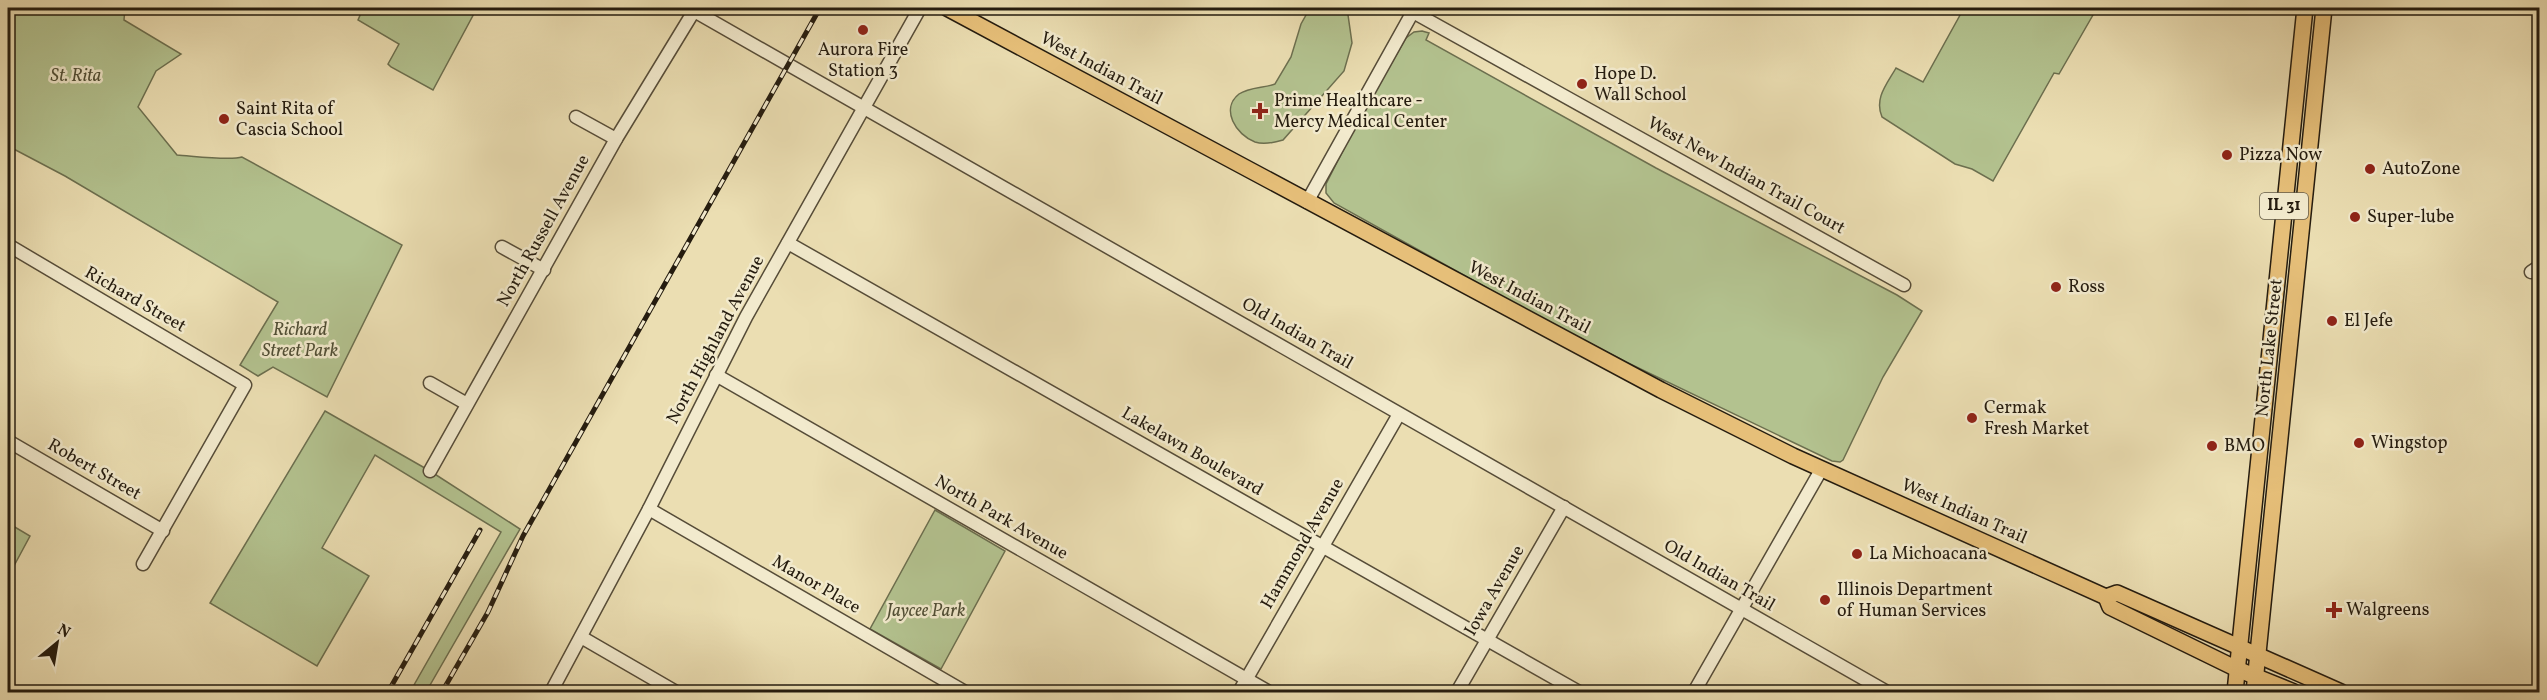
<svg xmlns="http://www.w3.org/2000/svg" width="2547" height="700" viewBox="0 0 2547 700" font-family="Vollkorn,serif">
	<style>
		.green { fill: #b3c28f; stroke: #6c6f4f; stroke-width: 1.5 }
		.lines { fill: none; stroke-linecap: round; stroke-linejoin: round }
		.minor-casing { stroke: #564c38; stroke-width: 15 }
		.major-casing { stroke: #251c0f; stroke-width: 18 }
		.minor { stroke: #f2eacd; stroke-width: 12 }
		.major { stroke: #e6bf79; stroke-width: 15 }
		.rail-casing { stroke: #251c0f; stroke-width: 5 }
		.rail { stroke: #f2eacd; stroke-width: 3; stroke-dasharray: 9; stroke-linecap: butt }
		.poi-dot { fill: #8f2418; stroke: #f2eacd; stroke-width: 2 }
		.labels { text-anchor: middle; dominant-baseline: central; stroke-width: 5; stroke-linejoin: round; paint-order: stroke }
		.shield { fill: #f2eacd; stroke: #625a48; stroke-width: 1.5 }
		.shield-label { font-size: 16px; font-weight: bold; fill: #251c0f }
		.poi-label { font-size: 18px; fill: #251c0f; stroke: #f2eacd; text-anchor: start }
		.street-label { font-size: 18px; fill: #251c0f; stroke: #f2eacd }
		.park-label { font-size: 18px; font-style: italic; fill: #504e35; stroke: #f2eacd }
	</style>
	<rect width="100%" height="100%" fill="#ebdeb2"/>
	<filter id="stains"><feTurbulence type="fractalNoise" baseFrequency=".00333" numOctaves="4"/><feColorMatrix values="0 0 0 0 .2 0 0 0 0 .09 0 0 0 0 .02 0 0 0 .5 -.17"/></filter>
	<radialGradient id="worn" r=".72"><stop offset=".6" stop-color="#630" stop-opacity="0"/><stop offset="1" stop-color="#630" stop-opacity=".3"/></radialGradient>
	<g class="green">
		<path d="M8 8H125L124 20 181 54 156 71 138 107 177 155C193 156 230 161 242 157L402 245 327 397 273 367 258 376 240 365 278 302 65 176 8 146Z"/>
		<path d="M351 8H477L433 90 391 67 388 64 399 44 358 20 361 13Z"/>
		<path d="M1310 8H1338L1348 15 1352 43 1344 71 1283 140C1273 143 1264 145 1255 142 1236 135 1220 109 1239 94 1249 87 1264 88 1275 84L1291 57 1301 24Z"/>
		<path d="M1964 8H2097L2059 74 2054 73 1993 181 1972 169 1955 164 1882 117C1874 98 1887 84 1896 68L1923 82Z"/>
		<path d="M1422 31 1429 33 1426 40 1656 168 1897 295 1922 311 1883 377 1843 460 1840 462 1832 461 1626 362 1543 319 1334 203 1326 193V184L1356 125 1406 38 1414 32Z"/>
		<path d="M325 411 430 471 520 529 426 692H410L501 532 375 455 322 548 369 576 317 666 210 603Z"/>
		<path d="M935 510 1005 551 941 669 870 629Z"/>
		<path d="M8 523 30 536 8 577Z"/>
	</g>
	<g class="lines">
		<g class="minor-casing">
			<g id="minor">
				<path d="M689 8 1887 692"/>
				<path d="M1413 12 1904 285"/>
				<path d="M576 117 616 139"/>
				<path d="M1307 202 1415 8"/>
				<path d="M788 243 1579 692"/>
				<path d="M8 245 245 385 143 564"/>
				<path d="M502 247 544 270"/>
				<path d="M2531 272 2540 266"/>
				<path d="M716 375 1269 692"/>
				<path d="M430 383 467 404"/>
				<path d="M8 441 163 531"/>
				<path d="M430 471 616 139 694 11"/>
				<path d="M649 509 965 692"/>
				<path d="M581 637 676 692"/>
				<path d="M551 692 649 509 746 317 920 8"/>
				<path d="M1239 692 1399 414"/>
				<path d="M1457 692 1564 507"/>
				<path d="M1694 692 1821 470"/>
			</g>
		</g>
		<g class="major-casing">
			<g id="major">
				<path d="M947 8 1661 390 1793 456 2106 597 2117 593 2341 692"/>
				<path d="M2106 597 2110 607 2237 669 2294 692"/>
				<path d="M2235 692 2305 8"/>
				<path d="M2254 692 2324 8"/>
			</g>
		</g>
		<use href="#minor" class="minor"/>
		<use href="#major" class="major"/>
		<g class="rail-casing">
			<g id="rail">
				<path d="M388 692 480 530"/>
				<path d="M442 692 488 612 523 536 820 8"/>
			</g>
		</g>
		<use href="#rail" class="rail"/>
	</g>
	<g class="poi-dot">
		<circle cx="863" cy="30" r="6"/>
		<circle cx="1582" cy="84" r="6"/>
		<path d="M1257 102h6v6h6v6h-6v6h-6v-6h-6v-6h6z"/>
		<circle cx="224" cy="119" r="6"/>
		<circle cx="2227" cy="155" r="6"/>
		<circle cx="2370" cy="169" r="6"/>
		<circle cx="2355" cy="217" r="6"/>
		<circle cx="2056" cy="287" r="6"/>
		<circle cx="2332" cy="321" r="6"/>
		<circle cx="1972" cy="418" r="6"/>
		<circle cx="2359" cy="443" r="6"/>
		<circle cx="2212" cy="446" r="6"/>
		<circle cx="1857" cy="554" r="6"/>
		<circle cx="1825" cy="600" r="6"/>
		<path d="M2331 601h6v6h6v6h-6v6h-6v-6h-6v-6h6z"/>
	</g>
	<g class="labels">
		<rect class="shield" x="2260" y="193" width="48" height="26" rx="4.5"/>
		<g class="shield-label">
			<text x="2284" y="206">IL 31</text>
		</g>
		<g class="poi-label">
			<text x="863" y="50" text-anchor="middle">Aurora Fire<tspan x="863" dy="21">Station 3</tspan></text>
			<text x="1594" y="74">Hope D.<tspan x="1594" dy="21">Wall School</tspan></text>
			<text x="1274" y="101">Prime Healthcare -<tspan x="1274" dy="21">Mercy Medical Center</tspan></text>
			<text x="236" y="109">Saint Rita of<tspan x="236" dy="21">Cascia School</tspan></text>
			<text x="2239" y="155">Pizza Now</text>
			<text x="2382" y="169">AutoZone</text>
			<text x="2367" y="217">Super-lube</text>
			<text x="2068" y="287">Ross</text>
			<text x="2344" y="321">El Jefe</text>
			<text x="1984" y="408">Cermak<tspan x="1984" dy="21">Fresh Market</tspan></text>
			<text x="2371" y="443">Wingstop</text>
			<text x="2224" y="446">BMO</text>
			<text x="1869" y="554">La Michoacana</text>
			<text x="1837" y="590">Illinois Department<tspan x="1837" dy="21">of Human Services</tspan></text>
			<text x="2346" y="610">Walgreens</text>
		</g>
		<g class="street-label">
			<text transform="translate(1101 69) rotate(28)">West Indian Trail</text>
			<text transform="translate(1746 176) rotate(29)">West New Indian Trail Court</text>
			<text transform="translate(544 231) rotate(-61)">North Russell Avenue</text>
			<text transform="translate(1529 298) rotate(28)">West Indian Trail</text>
			<text transform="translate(135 300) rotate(30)">Richard Street</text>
			<text transform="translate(1297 334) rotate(30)">Old Indian Trail</text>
			<text transform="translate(716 340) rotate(-62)">North Highland Avenue</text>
			<text transform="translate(2270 348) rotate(-84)">North Lake Street</text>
			<text transform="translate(1192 452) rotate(30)">Lakelawn Boulevard</text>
			<text transform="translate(94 470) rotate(30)">Robert Street</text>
			<text transform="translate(1964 512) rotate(24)">West Indian Trail</text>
			<text transform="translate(1001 518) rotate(30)">North Park Avenue</text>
			<text transform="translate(1303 544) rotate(-60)">Hammond Avenue</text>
			<text transform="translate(1719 576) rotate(30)">Old Indian Trail</text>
			<text transform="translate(816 585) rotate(30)">Manor Place</text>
			<text transform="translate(1495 591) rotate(-60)">Iowa Avenue</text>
		</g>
		<g class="park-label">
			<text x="76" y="76">St. Rita</text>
			<text x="300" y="330">Richard<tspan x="300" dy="21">Street Park</tspan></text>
			<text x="926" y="611">Jaycee Park</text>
		</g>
	</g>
	<rect width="2547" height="700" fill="none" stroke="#ebdeb2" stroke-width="30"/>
	<rect x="9" y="9" width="2529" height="682" fill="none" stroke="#251c0f" stroke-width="3"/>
	<rect x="15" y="15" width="2517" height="670" fill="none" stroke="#251c0f" stroke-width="1.5"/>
	<g transform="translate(57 643) rotate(30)" stroke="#f2eacd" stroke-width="4.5" paint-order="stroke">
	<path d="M0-4.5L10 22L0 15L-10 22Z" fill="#251c0f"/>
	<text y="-9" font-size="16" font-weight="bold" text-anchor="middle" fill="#251c0f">N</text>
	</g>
	<rect width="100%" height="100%" filter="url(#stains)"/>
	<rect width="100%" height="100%" fill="url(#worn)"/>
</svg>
